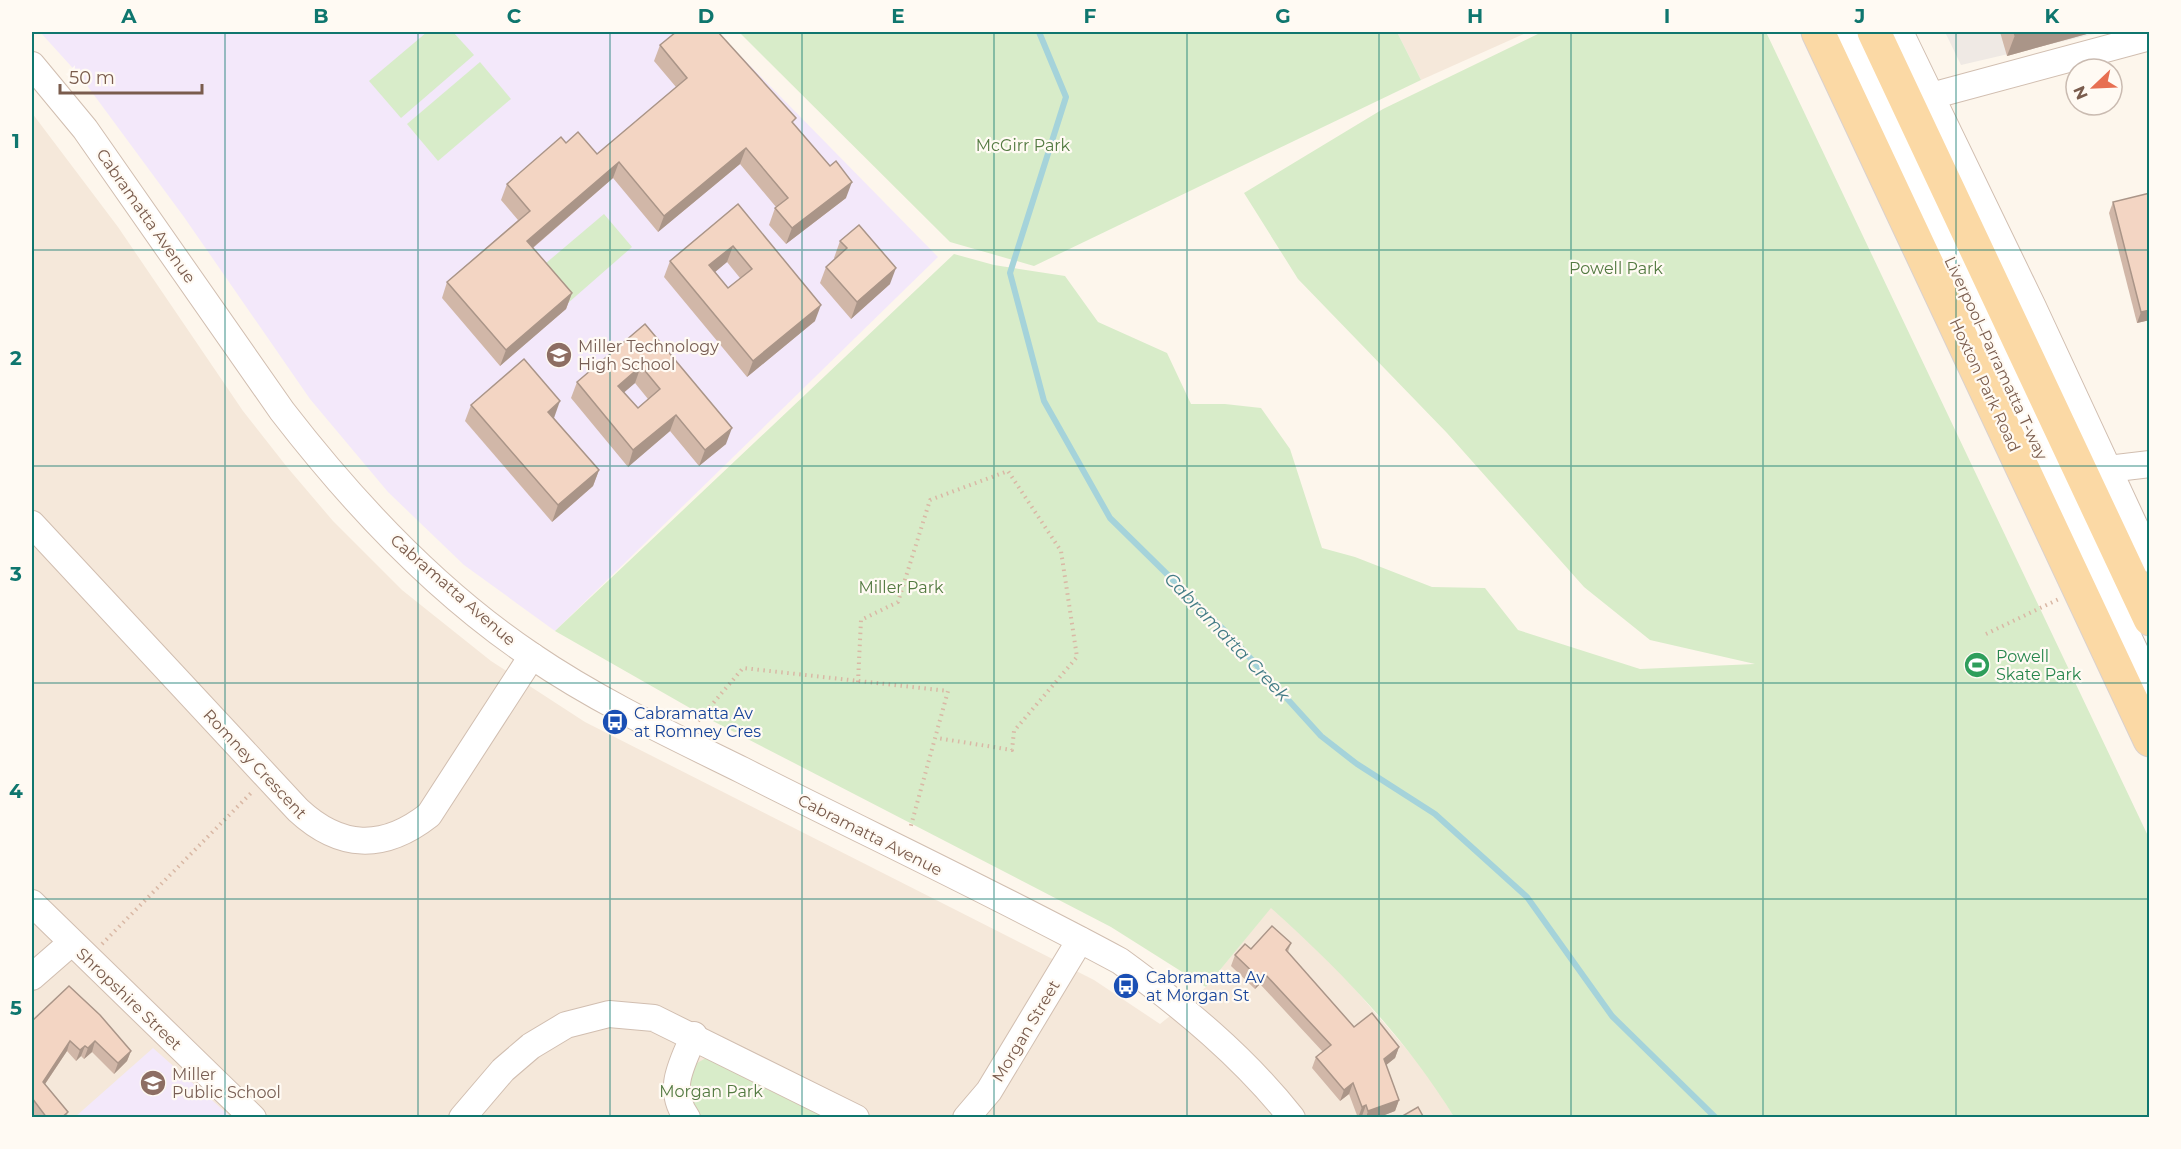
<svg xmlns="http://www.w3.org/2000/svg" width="2181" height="1149" viewBox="0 0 2181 1149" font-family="Montserrat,sans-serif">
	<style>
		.residential { fill: #f5e8da }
		.industrial { fill: #efe9e4 }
		.education { fill: #f3e8fa }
		.green { fill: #d8ecc9 }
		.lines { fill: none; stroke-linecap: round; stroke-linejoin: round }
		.stream { stroke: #a5d3da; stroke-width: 6 }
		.minor-casing { stroke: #d1beb0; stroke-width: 28 }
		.major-casing { stroke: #dad1cd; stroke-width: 35 }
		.path { stroke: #d9b8a5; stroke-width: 4; stroke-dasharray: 1.5 4.5; stroke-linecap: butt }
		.minor { stroke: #fff; stroke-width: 26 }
		.major { stroke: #fbd9a5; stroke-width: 33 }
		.wall { fill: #d1b7a8; fill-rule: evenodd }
		.shaded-wall { fill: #aa9588 }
		.building { fill: #f3d5c3; stroke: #aa9588; stroke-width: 1.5; fill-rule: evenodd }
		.grid { fill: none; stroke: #0f766e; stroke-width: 1.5; stroke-opacity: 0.55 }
		.labels { text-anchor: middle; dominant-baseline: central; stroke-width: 4.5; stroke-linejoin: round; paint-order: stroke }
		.park-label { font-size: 16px; fill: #537a41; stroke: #fffaf3 }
		.street-label { font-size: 16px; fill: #7a5c4d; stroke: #fffaf3 }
		.education-label { font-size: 16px; fill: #785e54; stroke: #fffaf3; text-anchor: start }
		.leisure-label { font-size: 16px; fill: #27864d; stroke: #fffaf3; text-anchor: start }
		.transit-label { font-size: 16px; fill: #164399; stroke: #fffaf3; text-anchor: start }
		.water-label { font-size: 18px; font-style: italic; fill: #437c86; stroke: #fffaf3 }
		.neatline { fill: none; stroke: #0f766e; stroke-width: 2 }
		.grid-label { font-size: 20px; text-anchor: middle; font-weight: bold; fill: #0f766e }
	</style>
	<rect width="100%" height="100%" fill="#fdf6ec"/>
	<g class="residential">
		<path d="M1397 32H1528L1421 80Z"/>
		<path d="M32 113 118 227 243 411 287 467 333 521 402 590 491 661 585 722 1094 980 1160 1024 1206 987 1271 907 1336 967 1427 1073 1454 1117H32Z"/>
	</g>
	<path class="industrial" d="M1945 32H2103L1961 65Z"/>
	<g class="education">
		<path d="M40 32H717L938 257 555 631 464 565 388 492 310 399 184 217 80 76Z"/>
		<path d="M153 1048 231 1117H75Z"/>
	</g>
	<g class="green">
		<path d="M427 32H453L474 55 401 118 369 81Z"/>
		<path d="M739 32H1397L1421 80 1034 266 950 242Z"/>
		<path d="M1542 32H1766L2149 838V1117H1454C1405 1037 1340 970 1271 908L1206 987 1111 927 711 720 555 631 954 254 994 265 1065 276 1098 322 1167 353 1191 404H1225L1261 408 1290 449 1322 548 1355 557 1432 587 1485 588 1518 630 1640 669 1755 664 1650 640 1584 587 1447 433 1298 279 1244 193 1383 109Z"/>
		<path d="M480 62 511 99 438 161 407 124Z"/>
		<path d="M604 214 632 247 568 303 539 269Z"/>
		<path d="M706 1058 831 1117H696L685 1104 690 1067Z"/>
	</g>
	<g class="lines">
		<path class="stream" d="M1039 32 1066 97 1010 273 1044 401 1110 518 1232 638 1321 736 1357 764 1435 814 1527 897 1612 1016 1716 1118"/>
		<g class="minor-casing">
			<g id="minor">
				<path d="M1844 32 2150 683"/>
				<path d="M1900 32 2033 307 2150 559"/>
				<path d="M32 65 85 129 282 411C353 503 435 591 532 656 598 701 671 735 742 770 868 834 996 894 1120 961 1183 1007 1243 1056 1292 1118"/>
				<path d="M1931 96 2150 37"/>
				<path d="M2108 469 2150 464"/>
				<path d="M32 524 298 810C340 849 383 851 429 815L532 656"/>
				<path d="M32 903 253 1118"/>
				<path d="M32 977 71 943"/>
				<path d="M462 1118 503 1070 531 1046 566 1025 609 1014 654 1018 856 1118"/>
				<path d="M687 1118C666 1088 682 1065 694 1035"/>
				<path d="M966 1118 989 1091 1080 940"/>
			</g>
		</g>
		<g class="major-casing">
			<g id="major">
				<path d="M1818 32 2150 740"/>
				<path d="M1874 32 2150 619"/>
			</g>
		</g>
		<g class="path">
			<path d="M1986 634 2059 599"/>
			<path d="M858 682 861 620 898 602 930 500 1008 471 1061 551 1077 657 1014 731 1012 750 937 738"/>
			<path d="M698 721 743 668 948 691 910 829"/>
			<path d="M102 944 253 791"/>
		</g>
		<use href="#minor" class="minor"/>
		<use href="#major" class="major"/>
	</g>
	<g class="wall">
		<path d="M2000 32H2094L2007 56Z"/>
		<path d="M660 45 794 124 846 198 786 244 769 225 775 208 776 207 740 164 658 232 613 178 533 248 572 293 566 309 500 366 442 298 447 282 518 220 501 200 507 184 566 143 597 154 676 87 654 61Z"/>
		<path d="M2113 202 2150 320 2137 323 2109 213Z"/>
		<path d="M738 204 815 321 747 377 664 277 670 261ZM727 262 740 278 728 288 715 272Z"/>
		<path d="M840 241 890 284 851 319 820 283 826 267 835 259 834 258Z"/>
		<path d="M645 324 726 444 699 466 670 431 628 467 571 398 577 382ZM635 383 648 399 638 408 624 392Z"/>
		<path d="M471 405 554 418 599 470 593 486 552 522 465 421Z"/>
		<path d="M1291 943 1288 952 1354 1027 1399 1047 1395 1058 1386 1065 1399 1100 1395 1111 1377 1118H1362V1116L1358 1118 1349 1094 1340 1101 1312 1068 1316 1057 1323 1052 1260 984 1255 989 1231 966 1235 955 1251 949Z"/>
		<path d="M32 1021 131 1051 127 1061 114 1074 92 1052 84 1059 81 1056 76 1061 67 1051 45 1084 68 1112 66 1118H35L32 1114Z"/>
	</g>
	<g class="shaded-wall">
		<path d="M2026 32H2094L2007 56 2015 35Z"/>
		<path d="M746 148 740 164 658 232 664 216Z"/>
		<path d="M619 162 613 178 522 257 527 241Z"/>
		<path d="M852 182 846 198 786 244 792 228Z"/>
		<path d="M733 246 727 262 703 282 709 265Z"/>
		<path d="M896 268 890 284 851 319 857 302Z"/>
		<path d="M572 293 566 309 500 366 506 350Z"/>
		<path d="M821 305 815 321 747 377 753 361Z"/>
		<path d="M2150 310V320L2137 323 2141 312Z"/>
		<path d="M641 366 635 383 613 402 618 386Z"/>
		<path d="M560 401 554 418 542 428 548 412Z"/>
		<path d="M676 415 670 431 628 467 633 450Z"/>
		<path d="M732 428 726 444 699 466 705 450Z"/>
		<path d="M599 470 593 486 552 522 558 505Z"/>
		<path d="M1264 973 1260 984 1255 989 1259 978Z"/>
		<path d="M70 1041 67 1051 39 1093 43 1082Z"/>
		<path d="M95 1041 92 1052 84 1059 88 1048Z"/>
		<path d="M85 1046 81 1056 76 1061 80 1050Z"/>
		<path d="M1399 1047 1395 1058 1380 1070 1384 1059Z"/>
		<path d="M131 1051 127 1061 114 1074 118 1063Z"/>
		<path d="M1353 1083 1349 1094 1340 1101 1344 1090Z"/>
		<path d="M1399 1100 1395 1111 1377 1118H1366L1368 1111Z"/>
		<path d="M1366 1105 1362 1116 1358 1118 1362 1107Z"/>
	</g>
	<g class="building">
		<path d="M676 32H718L796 118 792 122 830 166 836 161 852 182 792 228 775 208 788 198 746 148 664 216 619 162 527 241 572 293 506 350 447 282 530 211 507 184 561 137 566 143 578 132 597 154 687 78 660 45Z"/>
		<path d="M2014 32H2026L2015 35Z"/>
		<path d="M2150 193V310L2141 312 2113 202Z"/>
		<path d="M738 204 821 305 753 361 670 261ZM733 246 752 269 728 288 709 265Z"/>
		<path d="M859 225 896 268 857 302 826 267 847 248 840 241Z"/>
		<path d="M645 324 732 428 705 450 676 415 633 450 577 382ZM641 366 660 389 638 408 618 386Z"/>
		<path d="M524 359 560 401 548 412 599 470 558 505 471 405Z"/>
		<path d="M1272 926 1291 943 1286 950 1354 1027 1372 1013 1399 1047 1384 1059 1399 1100 1368 1111 1366 1105 1362 1107 1353 1083 1344 1090 1316 1057 1331 1045 1264 973 1259 978 1235 955 1245 944 1251 949Z"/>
		<path d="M69 986 100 1015 131 1051 118 1063 95 1041 88 1048 85 1046 80 1050 70 1041 43 1082 68 1112 61 1118H47L32 1098V1021Z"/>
		<path d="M1418 1107 1424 1118H1399Z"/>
	</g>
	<path class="grid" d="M225 32V1118M418 32V1118M610 32V1118M802 32V1118M994 32V1118M1187 32V1118M1379 32V1118M1571 32V1118M1763 32V1118M1956 32V1118M32 250H2150M32 466H2150M32 683H2150M32 899H2150"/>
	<defs>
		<g id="school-disc" transform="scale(1.35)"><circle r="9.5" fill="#8d6e63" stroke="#fffaf3"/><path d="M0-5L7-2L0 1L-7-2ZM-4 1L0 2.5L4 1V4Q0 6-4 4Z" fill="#fff"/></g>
		<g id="stadium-disc" transform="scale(1.35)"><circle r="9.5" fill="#2e9e5b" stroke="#fffaf3"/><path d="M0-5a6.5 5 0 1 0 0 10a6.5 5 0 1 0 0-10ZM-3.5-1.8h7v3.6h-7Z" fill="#fff"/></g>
		<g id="bus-disc" transform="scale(1.35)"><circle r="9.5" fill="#1a4fb4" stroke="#fffaf3"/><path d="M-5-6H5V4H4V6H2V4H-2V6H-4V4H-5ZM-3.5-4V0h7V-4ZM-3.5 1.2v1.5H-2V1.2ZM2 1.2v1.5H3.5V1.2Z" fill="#fff"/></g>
	</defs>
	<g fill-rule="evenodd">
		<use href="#school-disc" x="559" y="355"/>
		<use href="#stadium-disc" x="1977" y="665"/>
		<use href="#bus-disc" x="615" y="722"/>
		<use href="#bus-disc" x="1126" y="986"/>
		<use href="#school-disc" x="153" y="1083"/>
	</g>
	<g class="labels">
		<g class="park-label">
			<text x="1023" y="145">McGirr Park</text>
			<text x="1616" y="268">Powell Park</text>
			<text x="901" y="587">Miller Park</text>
			<text x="711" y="1091">Morgan Park</text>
		</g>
		<g class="street-label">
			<text transform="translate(146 216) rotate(55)">Cabramatta Avenue</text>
			<text transform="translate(1996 358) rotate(65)">Liverpool–Parramatta T-way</text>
			<text transform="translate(1985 385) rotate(65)">Hoxton Park Road</text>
			<text transform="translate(453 590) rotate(41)">Cabramatta Avenue</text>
			<text transform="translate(255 764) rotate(47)">Romney Crescent</text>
			<text transform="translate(870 835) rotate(27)">Cabramatta Avenue</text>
			<text transform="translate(129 999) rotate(44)">Shropshire Street</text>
			<text transform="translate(1026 1031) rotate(-59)">Morgan Street</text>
		</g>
		<g class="education-label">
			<text x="578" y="346">Miller Technology<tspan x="578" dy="18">High School</tspan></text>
			<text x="172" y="1074">Miller<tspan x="172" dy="18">Public School</tspan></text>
		</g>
		<g class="leisure-label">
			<text x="1996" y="656">Powell<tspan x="1996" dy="18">Skate Park</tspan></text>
		</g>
		<g class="transit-label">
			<text x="634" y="713">Cabramatta Av<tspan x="634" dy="18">at Romney Cres</tspan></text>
			<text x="1146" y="977">Cabramatta Av<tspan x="1146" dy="18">at Morgan St</tspan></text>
		</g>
		<g class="water-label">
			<text transform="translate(1227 637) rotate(46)">Cabramatta Creek</text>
		</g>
	</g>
	<rect width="2181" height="1149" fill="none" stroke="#fffaf3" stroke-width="66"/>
	<g transform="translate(2094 87) rotate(247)"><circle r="28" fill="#fffaf3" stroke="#cabbb1" stroke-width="1.5"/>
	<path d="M0-4.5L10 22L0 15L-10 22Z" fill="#e76f51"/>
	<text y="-9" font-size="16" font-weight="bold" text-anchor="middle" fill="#7a5c4d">N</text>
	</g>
	<path d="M60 84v9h142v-9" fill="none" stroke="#7a5c4d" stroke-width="3"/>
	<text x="69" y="84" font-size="18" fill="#7a5c4d" stroke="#fffaf3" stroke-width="4.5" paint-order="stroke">50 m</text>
	<rect x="33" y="33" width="2115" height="1083" class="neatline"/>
	<g class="grid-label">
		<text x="129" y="23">A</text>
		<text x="321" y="23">B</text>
		<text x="514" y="23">C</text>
		<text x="706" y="23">D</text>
		<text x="898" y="23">E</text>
		<text x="1090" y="23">F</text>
		<text x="1283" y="23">G</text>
		<text x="1475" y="23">H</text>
		<text x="1667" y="23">I</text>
		<text x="1860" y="23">J</text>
		<text x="2052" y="23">K</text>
		<text x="16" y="148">1</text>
		<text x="16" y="365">2</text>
		<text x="16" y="581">3</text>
		<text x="16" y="798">4</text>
		<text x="16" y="1015">5</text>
	</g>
</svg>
